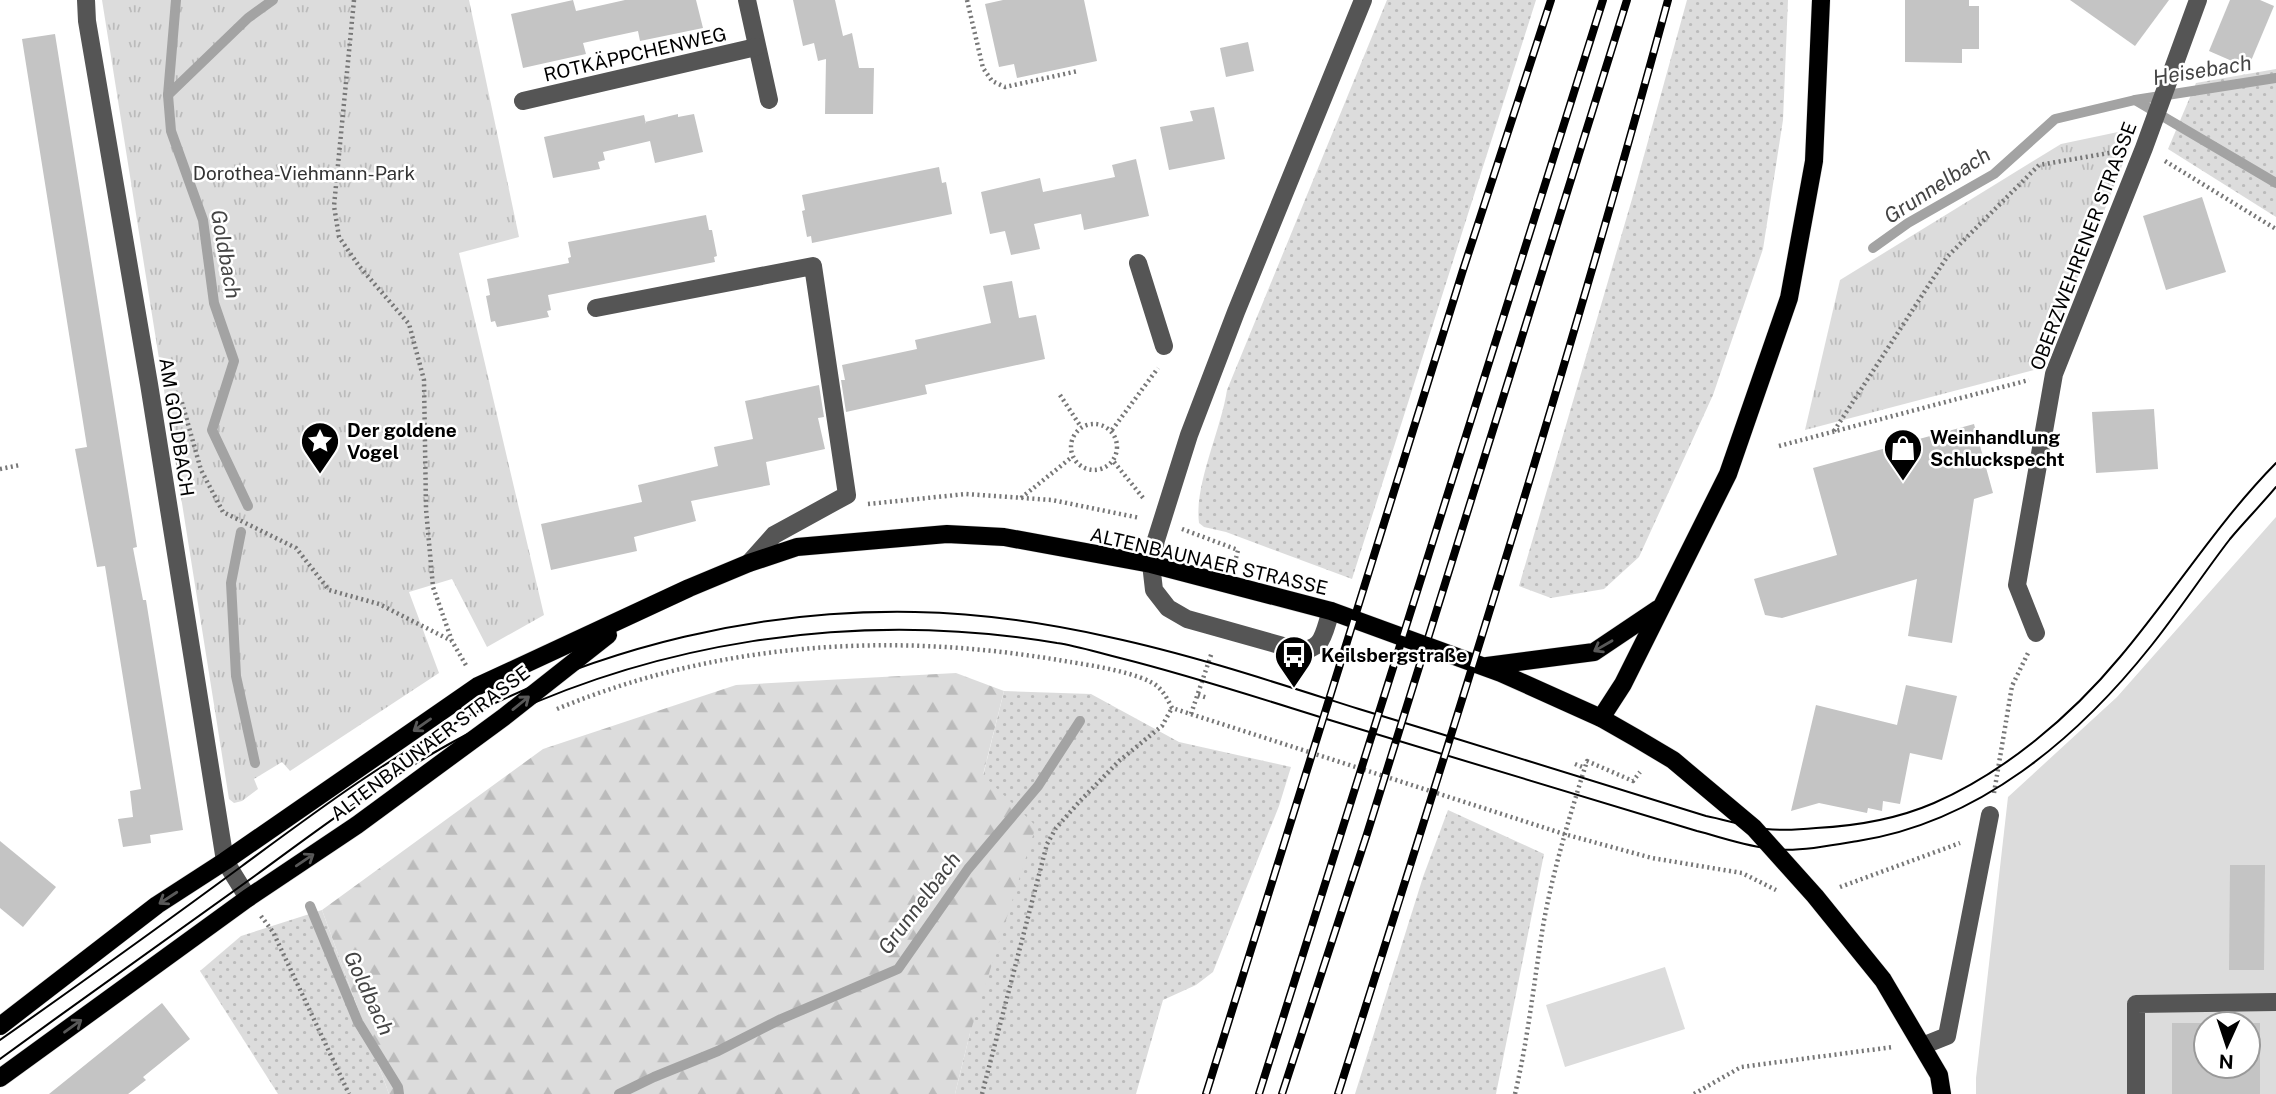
<svg xmlns="http://www.w3.org/2000/svg" width="2276" height="1094" viewBox="0 0 2276 1094" font-family="'Public Sans',sans-serif">
	<style>
		.grass { fill: url(#grass-dots) }
		.forest { fill: url(#forest-firs) }
		.park { fill: url(#park-tufts) }
		.garden { fill: #dcdcdc; fill-rule: evenodd }
		.lines { fill: none; stroke-linecap: round; stroke-linejoin: round }
		.stream { stroke: #a3a3a3; stroke-width: 10 }
		.building { fill: #c4c4c4; fill-rule: evenodd }
		.major-casing { stroke: #dbdbdb; stroke-width: 19 }
		.path { stroke: #777; stroke-width: 4.5; stroke-dasharray: 2 3.5; stroke-linecap: butt }
		.minor { stroke: #555; stroke-width: 18 }
		.major { stroke: #000; stroke-width: 18 }
		.tram { stroke: #000; stroke-width: 2 }
		.rail-casing { stroke: #000; stroke-width: 8 }
		.rail { stroke: #fff; stroke-width: 5; stroke-dasharray: 16; stroke-linecap: butt }
		.oneway { stroke: #595959 }
		.labels { text-anchor: middle; dominant-baseline: central; stroke-width: 5; stroke-linejoin: round; paint-order: stroke }
		.street-label { font-size: 19px; fill: #000; stroke: #fff }
		.park-label { font-size: 19px; fill: #333; stroke: #fff }
		.poi-label { font-size: 19px; font-weight: bold; fill: #000; stroke: #fff; text-anchor: start }
		.water-label { font-size: 21px; font-style: italic; fill: #444; stroke: #fff }
	</style>
	<defs>
		<pattern id="grass-dots" width="8" height="8" patternUnits="userSpaceOnUse" patternTransform="scale(1.75)"><rect width="8" height="8" fill="#dcdcdc"/><path d="M2 2h.1M6 6h.1" fill="none" stroke="#bbb" stroke-width="1.8" stroke-linecap="round"/></pattern>
		<pattern id="forest-firs" width="22" height="20" patternUnits="userSpaceOnUse" patternTransform="scale(1.75)"><rect width="22" height="20" fill="#dcdcdc"/><path d="M5 1l3.5 6h-7zM16 11l3.5 6h-7z" fill="#bbb"/></pattern>
		<pattern id="park-tufts" width="24" height="20" patternUnits="userSpaceOnUse" patternTransform="scale(1.75)"><rect width="24" height="20" fill="#dcdcdc"/><path d="M3 7l-1-3M5 7V3M7 7l1-3M15 17l-1-3M17 17v-4M19 17l1-3" fill="none" stroke="#bbb"/></pattern>
	</defs>
	<rect width="100%" height="100%" fill="#fff"/>
	<g class="grass">
		<path d="M1387 0H1536L1352 579 1226 532 1204 527 1199 523C1194 485 1221 430 1227 390Z"/>
		<path d="M1687 0H1788L1783 120 1763 249 1713 395 1639 557 1604 589 1551 598 1519 586 1632 199Z"/>
		<path d="M2276 69V217L2168 149 2196 83Z"/>
		<path d="M1004 691 1091 694 1179 742 1291 767 1279 806 1213 972 1196 985 1163 1000 1136 1094H955L970 1033 983 776Z"/>
		<path d="M1448 810 1544 854 1496 1094H1355L1423 877Z"/>
		<path d="M322 910 389 1094H278L200 971 241 936Z"/>
	</g>
	<path class="forest" d="M956 673 1004 691 983 775 1036 826 970 1033 955 1094H389L322 910 543 749 736 685Z"/>
	<g class="park">
		<path d="M102 0H469L519 237 459 253 544 615 487 647 452 579 409 592 439 673 290 771 282 762 254 779 258 789 242 801 234 803 229 799Z"/>
		<path d="M2137 128 2042 368 1805 430 1840 280 2061 144Z"/>
	</g>
	<g class="garden">
		<path d="M2276 517V1094H1976V1078L2008 797 2117 697ZM2206 1024H2248V1066H2206Z"/>
		<path d="M1665 967 1685 1029 1565 1067 1546 1005Z"/>
	</g>
	<g class="lines">
		<g class="stream">
			<path d="M176 0 168 95 171 131 203 220 214 303 234 361 212 430 248 506"/>
			<path d="M168 95 248 18 273 0"/>
			<path d="M2135 100 2276 183"/>
			<path d="M1873 248 1908 223 1994 174 2055 119 2135 100 2276 78"/>
			<path d="M241 532 231 583 236 676 255 763"/>
			<path d="M310 906 358 1022 398 1087 399 1094"/>
			<path d="M619 1094 654 1077 718 1051 781 1019 898 969 968 869 1038 786 1080 721"/>
		</g>
	</g>
	<g class="building">
		<path d="M573 0 576 11 625 0H696L703 28 640 41 638 31 610 37 583 43 586 54 523 68 511 14Z"/>
		<path d="M793 0H835L843 36 852 33 859 68H874L873 114H825L826 59 818 61 814 43 803 46Z"/>
		<path d="M1003 0H1084L1097 61 1017 78 1014 64 999 67 985 4Z"/>
		<path d="M1905 0H1969V6H1979V49H1962V63L1905 62Z"/>
		<path d="M2070 0H2169L2135 46Z"/>
		<path d="M2230 0H2260L2274 6 2248 68 2209 51Z"/>
		<path d="M55 34 137 547 133 548 143 600H146L183 830 150 835 151 843 123 847 118 819 133 817 130 791 141 789 105 566 97 567 75 449 87 447 22 39Z"/>
		<path d="M1248 42 1254 71 1226 77 1220 48Z"/>
		<path d="M1214 107 1225 159 1169 170 1160 127 1193 121 1190 111Z"/>
		<path d="M678 114V117L694 114 703 152 655 163 650 141 603 152 605 160 598 162 600 169 553 178 544 137 644 115 646 124 645 122Z"/>
		<path d="M1136 159 1149 216 1084 230 1081 214 1034 224 1040 249 1011 255 1005 231 990 234 981 192 1040 178 1043 192 1115 177 1112 165Z"/>
		<path d="M939 167 942 183 946 182 952 214 812 243 811 236 807 237 802 211 805 210 802 195Z"/>
		<path d="M2202 197 2226 272 2166 290 2143 216Z"/>
		<path d="M706 215 709 230H712L717 256 714 257 715 262 548 295 551 310 547 311 549 317 497 327 495 321 491 322 486 296 490 295 487 279 569 263 568 258 571 257 568 242Z"/>
		<path d="M1012 281 1019 318 1036 315 1045 359 925 385 927 394 846 412 841 380H845L842 365 917 349 915 340 991 323 983 286Z"/>
		<path d="M819 385 824 417 818 418 825 449 766 462 770 485 691 501 696 521 634 537 637 551 551 570 541 524 642 502 638 485 718 466 714 447 753 439 745 401Z"/>
		<path d="M2154 409 2158 469 2096 473 2092 412Z"/>
		<path d="M1974 424 1993 493 1974 499 1952 643 1908 636 1917 579 1782 618 1765 615 1754 579 1837 555 1813 468Z"/>
		<path d="M1906 685 1957 696 1942 760 1910 753 1900 804 1883 801 1882 811 1868 808 1867 813 1819 803 1791 811 1816 705 1897 725Z"/>
		<path d="M0 841 56 887 23 927 0 908Z"/>
		<path d="M2230 865H2265L2264 970H2229Z"/>
		<path d="M162 1003 190 1039 143 1077 146 1080 128 1094H49Z"/>
		<path d="M2172 1023H2260V1094H2172ZM2206 1024H2248V1066H2206Z"/>
	</g>
	<g class="lines">
		<g class="major-casing">
			<g id="major">
				<path d="M1487 666 1594 652 1658 609"/>
				<path d="M1601 718 1623 684 1728 474 1789 298 1814 161 1821 0"/>
				<path d="M0 1026 157 905 225 861 478 686 689 588 749 563 797 547 947 534 1004 537 1151 564 1331 611 1501 673 1601 718 1636 738 1673 760 1754 828 1815 896 1883 980 1939 1075 1942 1094"/>
				<path d="M0 1078 248 898 357 825 504 717 608 635"/>
			</g>
		</g>
		<g class="path">
			<path d="M354 0 334 206 339 237 359 266 409 324 424 380 426 509 433 587 452 641 467 667"/>
			<path d="M967 0 983 68 992 81 1005 87 1078 71"/>
			<path d="M2165 161 2276 229"/>
			<path d="M1060 395 1081 427"/>
			<path d="M174 396 181 399 201 470 223 512 296 548 329 590 379 604 452 641"/>
			<circle cx="1094" cy="447" r="23"/>
			<path d="M1112 430 1158 368"/>
			<path d="M1834 431 1947 257 2039 165 2115 152"/>
			<path d="M1779 446 2029 380"/>
			<path d="M1114 462 1144 499"/>
			<path d="M0 469 20 465"/>
			<path d="M1021 498 1072 457"/>
			<path d="M868 504 966 494 1052 500 1140 518"/>
			<path d="M1182 529 1238 550 1235 562"/>
			<path d="M1198 695 1208 698"/>
			<path d="M557 709C721 641 897 631 1070 662 1090 665 1141 673 1157 686 1164 692 1168 700 1172 708L1564 834 1652 858 1742 873 1776 890"/>
			<path d="M1191 714 1212 652"/>
			<path d="M1575 764 1585 768"/>
			<path d="M1994 793 2012 686 2028 653"/>
			<path d="M1840 887 1960 843"/>
			<path d="M261 916 273 932 349 1094"/>
			<path d="M982 1094 1047 844 1056 828 1080 801 1119 761 1162 726 1172 708"/>
			<path d="M1515 1094C1528 1039 1534 982 1543 926 1553 870 1570 815 1587 761L1633 781 1640 772"/>
			<path d="M1694 1094 1741 1067 1893 1047"/>
		</g>
		<g class="minor">
			<path d="M86 0 87 21 149 384 225 861 248 898"/>
			<path d="M747 0 769 100"/>
			<path d="M523 101 756 47"/>
			<path d="M1138 263 1164 346"/>
			<path d="M596 308 813 266 847 495 774 535 749 563"/>
			<path d="M1331 611C1323 634 1324 651 1297 650L1187 619 1168 608 1154 590 1151 564 1156 540 1189 435 1236 312 1363 0"/>
			<path d="M2036 633 2017 585 2054 374 2144 148 2198 0"/>
			<path d="M1922 1046 1947 1036 1990 815"/>
			<path d="M2136 1094V1004L2276 1002"/>
		</g>
		<use href="#major" class="major"/>
		<g class="tram">
			<path d="M0 1040C81 983 162 925 242 866 314 813 387 758 467 717 605 646 759 609 915 612 980 613 1046 623 1109 637 1193 655 1277 683 1359 709 1475 744 1591 780 1706 816 1722 819 1737 824 1753 827 1772 831 1796 830 1816 828 1856 826 1897 819 1934 803 2005 772 2071 716 2120 657 2174 593 2217 523 2276 463"/>
			<path d="M0 1059C85 997 171 936 256 875 323 826 390 775 464 736 645 641 855 609 1057 643 1078 646 1099 653 1120 658 1192 676 1262 699 1333 721 1454 757 1575 794 1697 831 1721 837 1748 847 1774 849 1797 852 1835 845 1858 841 1979 822 2077 739 2151 646 2179 611 2203 574 2230 539 2245 521 2261 505 2276 487"/>
		</g>
		<g class="rail-casing">
			<g id="rail">
				<path d="M1206 1094 1463 270 1551 0"/>
				<path d="M1259 1094 1603 0"/>
				<path d="M1282 1094 1367 834 1627 0"/>
				<path d="M1338 1094C1453 731 1568 368 1668 0"/>
			</g>
		</g>
		<use href="#rail" class="rail"/>
	</g>
	<defs><path id="oneway-shaft" d="M-6 0H5M1.5-3L5.5 0L1.5 3" fill="none" stroke-width="1.6" stroke-linecap="round" stroke-linejoin="round" transform="scale(1.75)"/></defs>
	<g class="oneway">
		<use href="#oneway-shaft" transform="translate(1603 646) rotate(150)"/>
		<use href="#oneway-shaft" transform="translate(521 703) rotate(-39)"/>
		<use href="#oneway-shaft" transform="translate(422 725) rotate(145)"/>
		<use href="#oneway-shaft" transform="translate(305 860) rotate(-34)"/>
		<use href="#oneway-shaft" transform="translate(168 898) rotate(147)"/>
		<use href="#oneway-shaft" transform="translate(73 1026) rotate(-36)"/>
	</g>
	<defs>
		<g id="sight-pin" transform="scale(2.0125)"><path d="M0 17L-7.5 6A9.5 9.5 0 1 1 7.5 6Z" fill="#000" stroke="#fff"/><path d="M0-6L1.8-2.2L6-1.7L2.9 1.2L3.7 5.4L0 3.3L-3.7 5.4L-2.9 1.2L-6-1.7L-1.8-2.2Z" fill="#fff"/></g>
		<g id="shop-pin" transform="scale(2.0125)"><path d="M0 17L-7.5 6A9.5 9.5 0 1 1 7.5 6Z" fill="#000" stroke="#fff"/><path d="M-5-2.5h2.3a2.7 3.5 0 0 1 5.4 0H5L5.5 6h-11ZM-1.5-2.5h3a1.5 2.3 0 0 0-3 0Z" fill="#fff"/></g>
		<g id="bus-pin" transform="scale(2.0125)"><path d="M0 17L-7.5 6A9.5 9.5 0 1 1 7.5 6Z" fill="#000" stroke="#fff"/><path d="M-5-6H5V4H4V6H2V4H-2V6H-4V4H-5ZM-3.5-4V0h7V-4ZM-3.5 1.2v1.5H-2V1.2ZM2 1.2v1.5H3.5V1.2Z" fill="#fff"/></g>
	</defs>
	<g fill-rule="evenodd">
		<use href="#sight-pin" x="320" y="441"/>
		<use href="#shop-pin" x="1903" y="448"/>
		<use href="#bus-pin" x="1294" y="655"/>
	</g>
	<g class="labels">
		<g class="street-label">
			<text transform="translate(635 54) rotate(-13)">ROTKÄPPCHENWEG</text>
			<text transform="translate(2083 246) rotate(-69)">OBERZWEHRENER STRASSE</text>
			<text transform="translate(177 427) rotate(81)">AM GOLDBACH</text>
			<text transform="translate(1209 561) rotate(13)">ALTENBAUNAER STRASSE</text>
			<text transform="translate(430 743) rotate(-37)">ALTENBAUNAER STRASSE</text>
		</g>
		<g class="park-label">
			<text x="304" y="173">Dorothea-Viehmann-Park</text>
		</g>
		<g class="poi-label">
			<text x="347" y="430">Der goldene<tspan x="347" dy="22">Vogel</tspan></text>
			<text x="1930" y="437">Weinhandlung<tspan x="1930" dy="22">Schluckspecht</tspan></text>
			<text x="1321" y="655">Keilsbergstraße</text>
		</g>
		<g class="water-label">
			<text transform="translate(2202 70) rotate(-9)">Heisebach</text>
			<text transform="translate(1937 185) rotate(-33)">Grunnelbach</text>
			<text transform="translate(226 254) rotate(80)">Goldbach</text>
			<text transform="translate(919 903) rotate(-53)">Grunnelbach</text>
			<text transform="translate(369 993) rotate(65)">Goldbach</text>
		</g>
	</g>
	<g transform="translate(2227 1045) rotate(183)"><circle r="33" fill="#ffffff" stroke="#999999" stroke-width="2"/>
	<path d="M0-5L12 26L0 18L-12 26Z" fill="#000000"/>
	<text y="-10" font-size="19" font-weight="bold" text-anchor="middle" fill="#000000">N</text>
	</g>
</svg>
